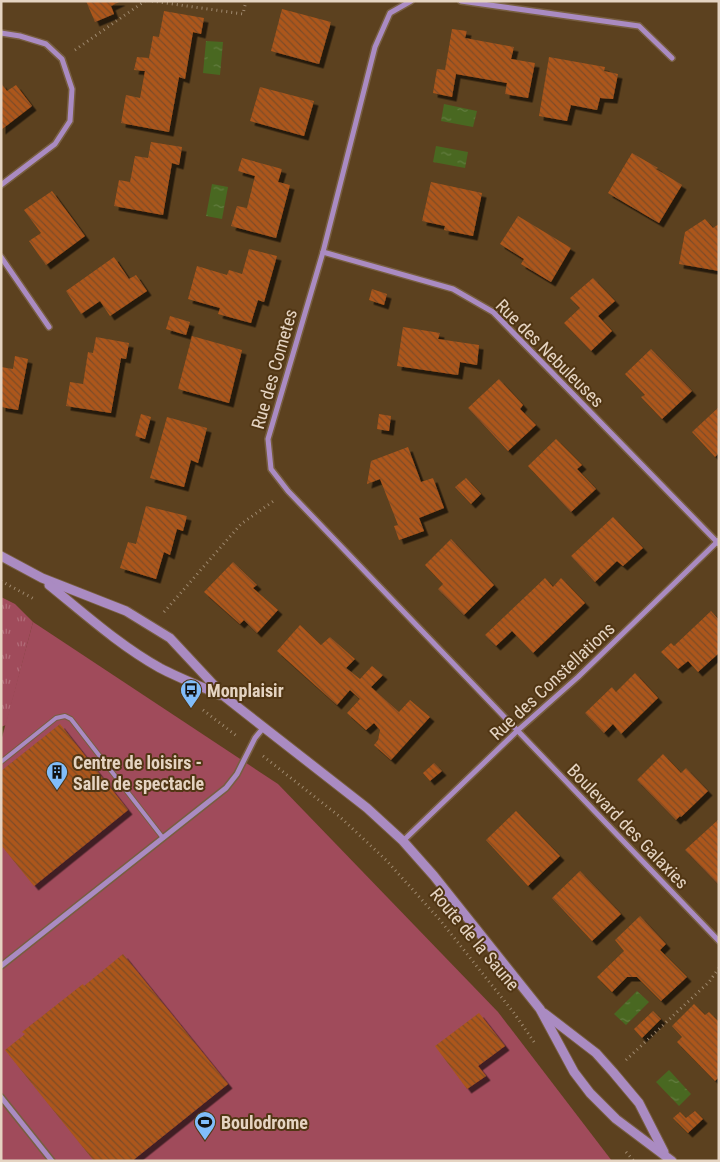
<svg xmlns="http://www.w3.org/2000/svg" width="720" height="1162" viewBox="0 0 720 1162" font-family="'Roboto Condensed',sans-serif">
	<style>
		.grass { fill: url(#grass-tufts) }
		.pitch { fill: #a04b5b }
		.water { fill: url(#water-ripples) }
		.building { fill: url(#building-back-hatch); filter: url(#shadow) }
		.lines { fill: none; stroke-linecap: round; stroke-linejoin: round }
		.service-casing { stroke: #775e40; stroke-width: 6 }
		.minor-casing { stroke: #775e40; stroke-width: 8 }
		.tertiary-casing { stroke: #775e40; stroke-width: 11 }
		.path { stroke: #9f896e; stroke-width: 3; stroke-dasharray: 1 4; stroke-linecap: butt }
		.service { stroke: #aa8bc2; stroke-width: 4 }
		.minor { stroke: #aa8bc2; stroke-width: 5 }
		.tertiary { stroke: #aa8bc2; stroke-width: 9 }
		.labels { text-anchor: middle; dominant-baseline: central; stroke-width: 4; stroke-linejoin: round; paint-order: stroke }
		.street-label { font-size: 18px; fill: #e5d4c2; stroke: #513614 }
		.poi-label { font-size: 18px; font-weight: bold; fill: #e5d4c2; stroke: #513614; text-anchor: start }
	</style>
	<defs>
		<pattern id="grass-tufts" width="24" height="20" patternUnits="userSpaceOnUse" patternTransform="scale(1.25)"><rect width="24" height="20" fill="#a04b5b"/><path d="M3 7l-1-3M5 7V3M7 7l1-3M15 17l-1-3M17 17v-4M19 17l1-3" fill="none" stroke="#b16c78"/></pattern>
		<pattern id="water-ripples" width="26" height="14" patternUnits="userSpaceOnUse" patternTransform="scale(1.25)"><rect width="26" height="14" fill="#496821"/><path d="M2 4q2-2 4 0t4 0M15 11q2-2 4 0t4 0" fill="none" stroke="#637d40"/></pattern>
		<pattern id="building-back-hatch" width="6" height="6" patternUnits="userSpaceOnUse" patternTransform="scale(1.25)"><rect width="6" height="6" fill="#ac561a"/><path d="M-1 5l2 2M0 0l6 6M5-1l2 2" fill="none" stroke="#7e4c28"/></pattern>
		<filter id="shadow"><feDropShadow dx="4.5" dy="4.5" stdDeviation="0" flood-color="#0009"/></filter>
	</defs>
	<rect width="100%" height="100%" fill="#5c411f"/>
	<path class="grass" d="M1 597 15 604 33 622 6 725 1 727Z"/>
	<path class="pitch" d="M33 622 278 784 498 1012 612 1161H1V741Z"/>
	<g class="water">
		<path d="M206 41 223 42 220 75 203 73Z"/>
		<path d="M444 104 477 111 473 127 441 121Z"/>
		<path d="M436 146 468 152 465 168 433 162Z"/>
		<path d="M212 184 228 187 222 219 206 216Z"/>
		<path d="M637 991 649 1002 626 1025 614 1014Z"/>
		<path d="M669 1070 691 1094 679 1106 656 1082Z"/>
	</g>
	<g class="building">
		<path d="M86 1H121L111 6 114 14 95 22Z"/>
		<path d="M282 9 331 22 319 64 271 51Z"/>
		<path d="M164 11 204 18 201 34 193 32 185 79 179 77 169 132 121 123 126 95 140 98 145 71 134 70 137 57 149 58 153 36 159 37Z"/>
		<path d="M452 29 467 31 465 38 514 47 511 59 535 63 528 98 505 94 507 83 456 74 452 97 433 93 437 69 445 70Z"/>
		<path d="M549 57 605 67 604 71 618 74 613 99 600 98 597 110 571 105 567 121 539 116Z"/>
		<path d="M1 83 7 91 16 85 32 106 1 130Z"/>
		<path d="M260 87 314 101 304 136 250 121Z"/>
		<path d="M151 142 182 147 179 165 172 163 163 215 114 206 119 180 130 182 135 156 148 158Z"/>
		<path d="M632 153 658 168 656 169 682 185 659 223 608 193Z"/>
		<path d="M242 158 282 169 278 182 290 185 276 238 231 226 237 206 247 208 255 176 238 171Z"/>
		<path d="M431 182 482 193 473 236 444 230 445 226 422 221Z"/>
		<path d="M52 191 85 236 46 265 29 241 41 233 24 210Z"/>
		<path d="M518 216 571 248 551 282 521 264 524 259 500 244Z"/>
		<path d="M705 219 713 228 719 224V271L679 264 685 232Z"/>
		<path d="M249 249 277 256 264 302 258 300 251 323 218 314 220 308 188 299 197 266 227 275 229 270 242 274Z"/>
		<path d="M114 257 129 279 136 275 147 291 110 316 100 301 81 314 66 291Z"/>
		<path d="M593 278 615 301 598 316 612 331 591 351 564 323 580 308 570 298Z"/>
		<path d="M372 289 387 294 384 305 369 300Z"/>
		<path d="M170 316 190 322 186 335 166 329Z"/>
		<path d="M403 327 440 333 438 339 479 345 477 365 460 362 458 375 397 366Z"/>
		<path d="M192 336 242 350 229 403 178 389Z"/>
		<path d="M96 337 129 343 126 359 121 358 111 413 66 406 70 382 83 384 88 352 93 353Z"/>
		<path d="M651 349 692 391 662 419 641 397 645 395 625 374Z"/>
		<path d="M15 356 28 359 18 410 1 407V367L13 369Z"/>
		<path d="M499 379 523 405 520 409 536 425 508 451 468 408Z"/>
		<path d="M719 407V453L715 457 692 432Z"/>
		<path d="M141 414 151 417 145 439 135 436Z"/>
		<path d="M379 414 391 416 389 431 377 429Z"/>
		<path d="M167 417 207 428 198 463 191 460 184 487 150 478Z"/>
		<path d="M556 439 582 465 577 469 596 489 571 512 528 466Z"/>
		<path d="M408 447 421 482 433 478 444 508 419 518 424 531 399 540 394 526 398 525 380 479 367 484 371 461Z"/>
		<path d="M466 478 481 494 471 504 455 487Z"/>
		<path d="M146 506 187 516 183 531 177 529 170 555 164 552 156 579 120 568 128 542 136 544Z"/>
		<path d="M613 517 643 548 623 566 617 561 595 582 571 556Z"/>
		<path d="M451 539 494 585 464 615 438 589 443 584 425 565Z"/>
		<path d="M233 562 257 585 253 588 278 610 257 633 244 620 240 624 204 592Z"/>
		<path d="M545 578 553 587 561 578 585 603 533 653 512 631 496 646 485 635Z"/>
		<path d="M711 611 719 620V653L698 672 688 661 678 669 661 652 671 643 674 646Z"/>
		<path d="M300 625 321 645 330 637 355 659 346 668 360 679 372 666 383 675 371 687 399 712 410 700 430 717 391 760 374 745 378 740 380 730 374 723 366 730 347 713 360 699 350 690 337 705 277 651Z"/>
		<path d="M635 673 658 698 621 734 613 724 604 733 585 713 612 687 616 692Z"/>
		<path d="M60 724 128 810 34 886 1 845V771Z"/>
		<path d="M663 754 681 773 686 768 708 791 681 817 680 816 676 820 637 780Z"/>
		<path d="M434 763 442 771 430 781 423 773Z"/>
		<path d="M516 811 560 856 528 886 486 840Z"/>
		<path d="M719 819V885L685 850Z"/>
		<path d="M580 871 621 914 592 941 552 898Z"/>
		<path d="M640 916 666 944 660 950 687 977 661 1001 637 977H627L612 992 597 977 624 951 615 940Z"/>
		<path d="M123 954 228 1084 132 1161H94L5 1050 25 1034 22 1032 83 984 84 986Z"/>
		<path d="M694 1004 705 1015 709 1012 719 1022V1077L715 1081 677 1042 682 1037 672 1026Z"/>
		<path d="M653 1011 661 1019 642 1038 634 1029Z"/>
		<path d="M479 1013 505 1046 478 1066 486 1076 467 1089 435 1046Z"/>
		<path d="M695 1111 703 1119 688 1133 673 1118 680 1112 686 1118Z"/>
	</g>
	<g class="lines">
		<g class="service-casing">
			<path id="service" d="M1 762 56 718 65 716 71 719 163 838"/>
		</g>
		<g class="minor-casing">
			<g id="minor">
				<path d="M411 1 390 13 375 47 323 252 268 439 271 469 288 491 719 941"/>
				<path d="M461 1 639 26 672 58"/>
				<path d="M1 33 20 36 46 44 62 59 72 89 70 121 55 144 1 185"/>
				<path d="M323 252 453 289 493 312 719 544"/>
				<path d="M1 257 49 327"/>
				<path d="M403 841 517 731 578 677 719 540"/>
				<path d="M1 966 226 788 237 774 255 738 264 727"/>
				<path d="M1 1097 52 1161"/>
			</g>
		</g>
		<g class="tertiary-casing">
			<g id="tertiary">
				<path d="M1 556 42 578 126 611 170 638 225 697 367 808 403 841 434 876 540 1009 574 1072 590 1093 616 1119 672 1161"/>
				<path d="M49 585C85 614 119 645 160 668 179 678 200 686 220 695"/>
				<path d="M544 1013 596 1053 613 1072 639 1103 664 1152"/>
			</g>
		</g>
		<g class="path">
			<path d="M152 1 243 14 246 1"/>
			<path d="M75 50 145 1"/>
			<path d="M1 581 36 600"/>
			<path d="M164 612 241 524 275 500"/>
			<path d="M203 710 238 737"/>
			<path d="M263 756 339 816 386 860 440 920 514 1013 534 1042"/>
			<path d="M626 1060 709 982 719 968"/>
			<path d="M626 1152 634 1161"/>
		</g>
		<use href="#service" class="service"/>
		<use href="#minor" class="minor"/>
		<use href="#tertiary" class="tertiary"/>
	</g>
	<defs>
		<g id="bus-pin" transform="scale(1.125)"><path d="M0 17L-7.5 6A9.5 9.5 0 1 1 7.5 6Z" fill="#81bdfa" stroke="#513614"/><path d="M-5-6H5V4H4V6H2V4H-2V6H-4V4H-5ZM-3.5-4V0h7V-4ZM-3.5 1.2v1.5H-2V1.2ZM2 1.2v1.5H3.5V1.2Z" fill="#111"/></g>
		<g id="building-pin" transform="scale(1.125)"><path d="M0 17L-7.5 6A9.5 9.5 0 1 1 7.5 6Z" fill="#81bdfa" stroke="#513614"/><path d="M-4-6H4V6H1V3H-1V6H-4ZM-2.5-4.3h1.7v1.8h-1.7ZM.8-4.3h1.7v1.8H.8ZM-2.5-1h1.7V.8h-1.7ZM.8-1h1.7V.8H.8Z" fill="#111"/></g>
		<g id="stadium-pin" transform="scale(1.125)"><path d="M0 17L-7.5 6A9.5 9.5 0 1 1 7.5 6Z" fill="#81bdfa" stroke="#513614"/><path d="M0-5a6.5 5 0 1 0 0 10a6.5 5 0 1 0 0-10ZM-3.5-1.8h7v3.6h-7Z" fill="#111"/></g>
	</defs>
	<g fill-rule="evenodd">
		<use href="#bus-pin" x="191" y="690"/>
		<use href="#building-pin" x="57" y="772"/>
		<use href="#stadium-pin" x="205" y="1122"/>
	</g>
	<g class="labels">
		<g class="street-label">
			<text transform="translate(550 353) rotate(45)">Rue des Nebuleuses</text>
			<text transform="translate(274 369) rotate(-74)">Rue des Cometes</text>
			<text transform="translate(552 681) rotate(-43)">Rue des Constellations</text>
			<text transform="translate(628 826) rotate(46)">Boulevard des Galaxies</text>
			<text transform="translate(475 939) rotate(50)">Route de la Saune</text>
		</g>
		<g class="poi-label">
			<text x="207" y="690">Monplaisir</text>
			<text x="73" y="762">Centre de loisirs -<tspan x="73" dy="21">Salle de spectacle</tspan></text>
			<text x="221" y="1122">Boulodrome</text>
		</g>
	</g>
	<rect width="720" height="1162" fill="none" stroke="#e5d4c2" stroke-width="5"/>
</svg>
